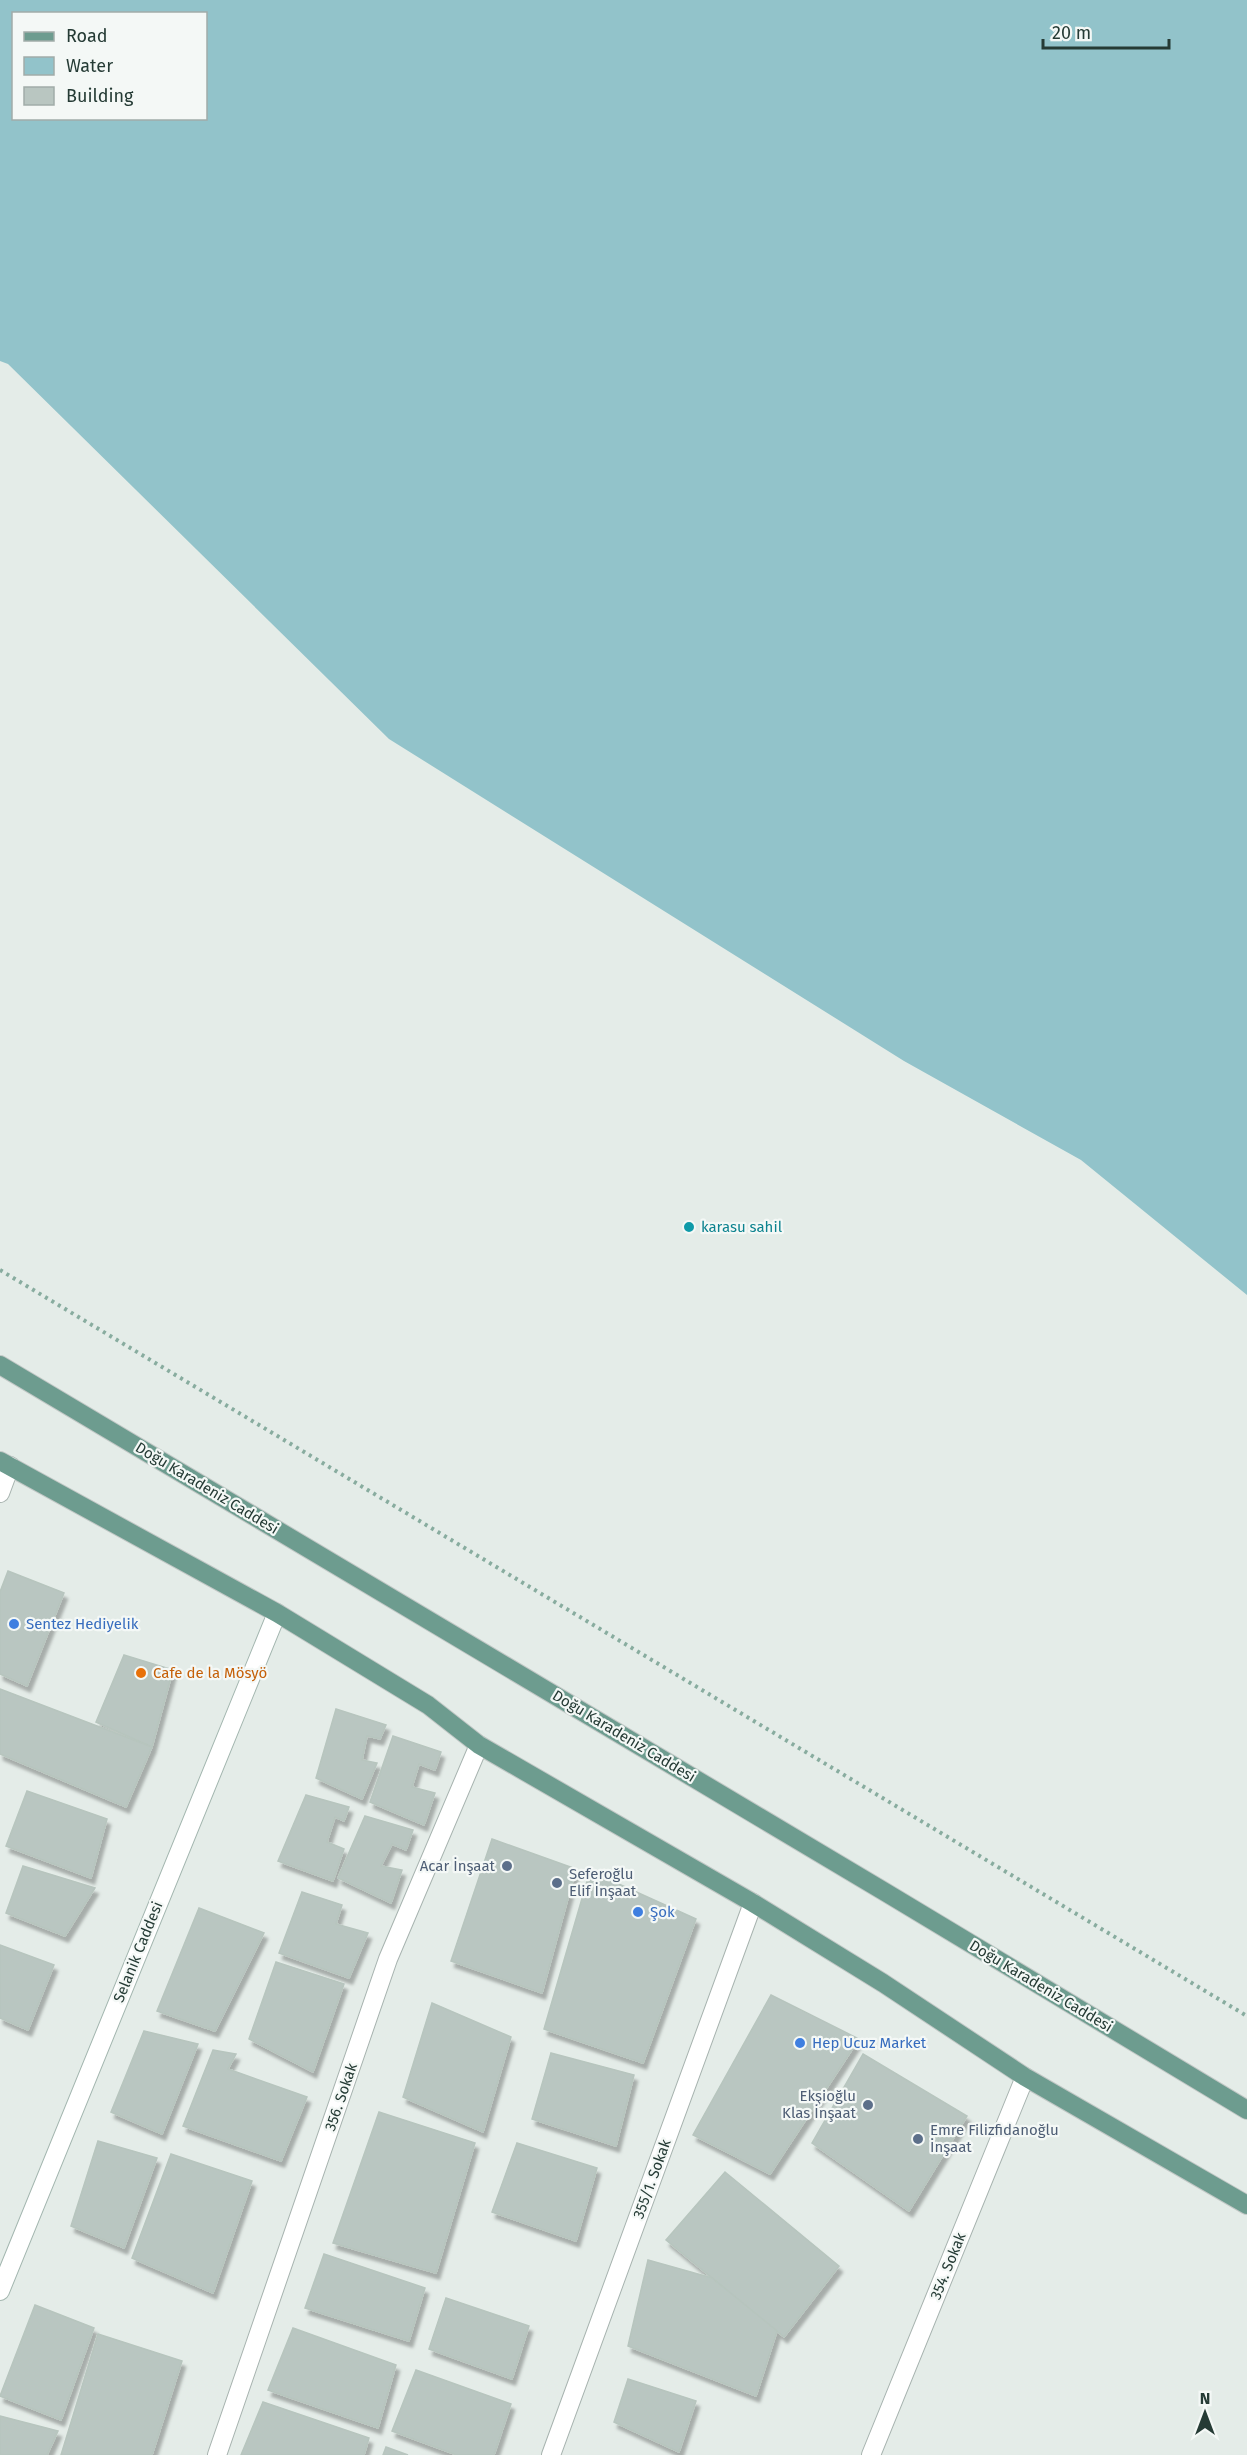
<svg xmlns="http://www.w3.org/2000/svg" width="1247" height="2455" viewBox="0 0 1247 2455" font-family="'Fira Sans',sans-serif">
	<style>
		.water { fill: #92c3ca; fill-rule: evenodd }
		.building { fill: #b9c6c1; stroke: #b7c5be; stroke-width: 1.5; filter: url(#shadow) }
		.lines { fill: none; stroke-linecap: round; stroke-linejoin: round }
		.street-casing { stroke: #a7b3af; stroke-width: 20 }
		.secondary-casing { stroke: #a3b6af; stroke-width: 20 }
		.primary-casing { stroke: #c2c8c6; stroke-width: 20 }
		.path { stroke: #88ac9f; stroke-width: 4; stroke-dasharray: 3 4.5; stroke-linecap: butt }
		.street { stroke: #fff; stroke-width: 18 }
		.secondary { stroke: #fff; stroke-width: 18 }
		.primary { stroke: #6d9c8f; stroke-width: 18 }
		.culture-dot { fill: #0f9aa8; stroke: #f4f8f6; stroke-width: 2 }
		.shop-dot { fill: #3f7fe0; stroke: #f4f8f6; stroke-width: 2 }
		.food-dot { fill: #e8710a; stroke: #f4f8f6; stroke-width: 2 }
		.service-dot { fill: #5c6f8a; stroke: #f4f8f6; stroke-width: 2 }
		.labels { text-anchor: middle; dominant-baseline: central; stroke-width: 4.5; stroke-linejoin: round; paint-order: stroke }
		.culture-label { font-size: 15px; fill: #0d838f; stroke: #f4f8f6; text-anchor: start }
		.street-label { font-size: 15px; fill: #253b35; stroke: #f4f8f6 }
		.shop-label { font-size: 15px; fill: #366cbe; stroke: #f4f8f6; text-anchor: start }
		.food-label { font-size: 15px; fill: #c56008; stroke: #f4f8f6; text-anchor: start }
		.service-label { font-size: 15px; fill: #4e5e75; stroke: #f4f8f6; text-anchor: end }
	</style>
	<defs>
		<filter id="shadow"><feDropShadow dx="3.5" dy="6" stdDeviation="1.5" flood-color="#0004"/></filter>
	</defs>
	<rect width="100%" height="100%" fill="#e4ece8"/>
	<path class="water" d="M0 0H1247V1295L1081 1160 904 1061 389 739 8 364 0 361ZM14 14H206V118H14Z"/>
	<g class="building">
		<path d="M8 1571 64 1593 27 1686 0 1674V1592Z"/>
		<path d="M124 1655 173 1670 152 1747 96 1722Z"/>
		<path d="M0 1689 152 1747 126 1807 0 1754Z"/>
		<path d="M336 1709 386 1725 380 1739 367 1736 362 1760 377 1763 362 1799 316 1778Z"/>
		<path d="M393 1736 441 1752 435 1770 419 1764 412 1787 435 1793 424 1825 370 1802Z"/>
		<path d="M27 1791 107 1819 91 1878 6 1846Z"/>
		<path d="M306 1795 349 1807 344 1821 335 1817 327 1842 344 1849 333 1881 278 1861Z"/>
		<path d="M365 1816 413 1830 406 1850 392 1844 381 1866 402 1870 391 1903 338 1878Z"/>
		<path d="M492 1839 576 1869 542 1993 451 1961Z"/>
		<path d="M23 1866 95 1888 65 1936 6 1913Z"/>
		<path d="M590 1871 696 1919 643 2063 544 2029Z"/>
		<path d="M302 1892 342 1905 336 1924 368 1933 349 1978 279 1953Z"/>
		<path d="M199 1908 264 1933 215 2031 157 2011Z"/>
		<path d="M0 1945 54 1965 28 2030 0 2018Z"/>
		<path d="M276 1962 344 1984 313 2072 249 2039Z"/>
		<path d="M771 1995 859 2039 770 2174 693 2135Z"/>
		<path d="M432 2003 511 2037 483 2132 403 2097Z"/>
		<path d="M144 2031 198 2044 162 2134 111 2112Z"/>
		<path d="M213 2050 236 2054 228 2069 307 2097 281 2161 183 2126Z"/>
		<path d="M551 2053 634 2075 616 2146 532 2119Z"/>
		<path d="M863 2054 967 2116 909 2211 812 2143Z"/>
		<path d="M379 2112 475 2143 436 2273 333 2243Z"/>
		<path d="M98 2141 157 2158 124 2248 71 2226Z"/>
		<path d="M517 2143 597 2168 576 2241 492 2212Z"/>
		<path d="M171 2154 252 2181 213 2293 132 2258Z"/>
		<path d="M725 2172 839 2266 784 2337 666 2240Z"/>
		<path d="M324 2254 425 2288 409 2341 305 2308Z"/>
		<path d="M648 2260 712 2278 777 2331 756 2396 628 2346Z"/>
		<path d="M446 2298 529 2326 512 2379 429 2349Z"/>
		<path d="M35 2305 94 2328 61 2420 0 2396Z"/>
		<path d="M293 2328 396 2365 378 2428 268 2390Z"/>
		<path d="M98 2334 182 2361 152 2455H61Z"/>
		<path d="M416 2370 511 2404 494 2455H457L392 2431Z"/>
		<path d="M628 2379 696 2401 679 2452 614 2422Z"/>
		<path d="M263 2402 369 2438 364 2455H241Z"/>
		<path d="M0 2416 58 2431 47 2455H0Z"/>
		<path d="M386 2447 408 2455H383Z"/>
	</g>
	<g class="lines">
		<g class="street-casing">
			<g id="street">
				<path d="M0 1493 10 1466"/>
				<path d="M217 2455 388 1959 479 1745"/>
				<path d="M551 2455 753 1903"/>
				<path d="M871 2455 1025 2077"/>
			</g>
		</g>
		<g class="secondary-casing">
			<path id="secondary" d="M0 2291 277 1613"/>
		</g>
		<g class="primary-casing">
			<g id="primary">
				<path d="M0 1365 885 1892 1247 2110"/>
				<path d="M0 1461 277 1613 428 1705 479 1745 753 1903 883 1983 1025 2077 1247 2205"/>
			</g>
		</g>
		<path class="path" d="M0 1270 1247 2016"/>
		<use href="#street" class="street"/>
		<use href="#secondary" class="secondary"/>
		<use href="#primary" class="primary"/>
	</g>
	<circle class="culture-dot" cx="689" cy="1227" r="6"/>
	<g class="shop-dot">
		<circle cx="14" cy="1624" r="6"/>
		<circle cx="638" cy="1912" r="6"/>
		<circle cx="800" cy="2043" r="6"/>
	</g>
	<circle class="food-dot" cx="141" cy="1673" r="6"/>
	<g class="service-dot">
		<circle cx="507" cy="1866" r="6"/>
		<circle cx="557" cy="1883" r="6"/>
		<circle cx="868" cy="2105" r="6"/>
		<circle cx="918" cy="2139" r="6"/>
	</g>
	<g class="labels">
		<g class="culture-label">
			<text x="701" y="1227">karasu sahil</text>
		</g>
		<g class="street-label">
			<text transform="translate(207 1488) rotate(31)">Doğu Karadeniz Caddesi</text>
			<text transform="translate(624 1736) rotate(31)">Doğu Karadeniz Caddesi</text>
			<text transform="translate(138 1952) rotate(-68)">Selanik Caddesi</text>
			<text transform="translate(1041 1986) rotate(31)">Doğu Karadeniz Caddesi</text>
			<text transform="translate(341 2097) rotate(-71)">356. Sokak</text>
			<text transform="translate(652 2179) rotate(-70)">355/1. Sokak</text>
			<text transform="translate(948 2266) rotate(-68)">354. Sokak</text>
		</g>
		<g class="shop-label">
			<text x="26" y="1624">Sentez Hediyelik</text>
			<text x="650" y="1912">Şok</text>
			<text x="812" y="2043">Hep Ucuz Market</text>
		</g>
		<g class="food-label">
			<text x="153" y="1673">Cafe de la Mösyö</text>
		</g>
		<g class="service-label">
			<text x="495" y="1866">Acar İnşaat</text>
			<text x="569" y="1874" text-anchor="start">Seferoğlu<tspan x="569" dy="17">Elif İnşaat</tspan></text>
			<text x="856" y="2096">Ekşioğlu<tspan x="856" dy="17">Klas İnşaat</tspan></text>
			<text x="930" y="2130" text-anchor="start">Emre Filizfidanoğlu<tspan x="930" dy="17">İnşaat</tspan></text>
		</g>
	</g>
	<rect x="12" y="12" width="195" height="108" fill="#f4f8f6" stroke="#a1aca9" stroke-width="1.5"/>
	<rect x="24" y="32" width="30" height="9" fill="#6d9c8f" stroke="#a1aca9" stroke-width="1.5"/>
	<text x="66" y="42" font-size="18" fill="#253b35">Road</text>
	<rect x="24" y="57" width="30" height="18" fill="#92c3ca" stroke="#a1aca9" stroke-width="1.5"/>
	<text x="66" y="72" font-size="18" fill="#253b35">Water</text>
	<rect x="24" y="87" width="30" height="18" fill="#b9c6c1" stroke="#a1aca9" stroke-width="1.5"/>
	<text x="66" y="102" font-size="18" fill="#253b35">Building</text>
	<g transform="translate(1205 2413)" stroke="#f4f8f6" stroke-width="4.5" paint-order="stroke">
	<path d="M0-4.5L10 22L0 15L-10 22Z" fill="#253b35"/>
	<text y="-9" font-size="16" font-weight="bold" text-anchor="middle" fill="#253b35">N</text>
	</g>
	<path d="M1043 39v9h126v-9" fill="none" stroke="#253b35" stroke-width="3"/>
	<text x="1052" y="39" font-size="18" fill="#253b35" stroke="#f4f8f6" stroke-width="4.5" paint-order="stroke">20 m</text>
</svg>
